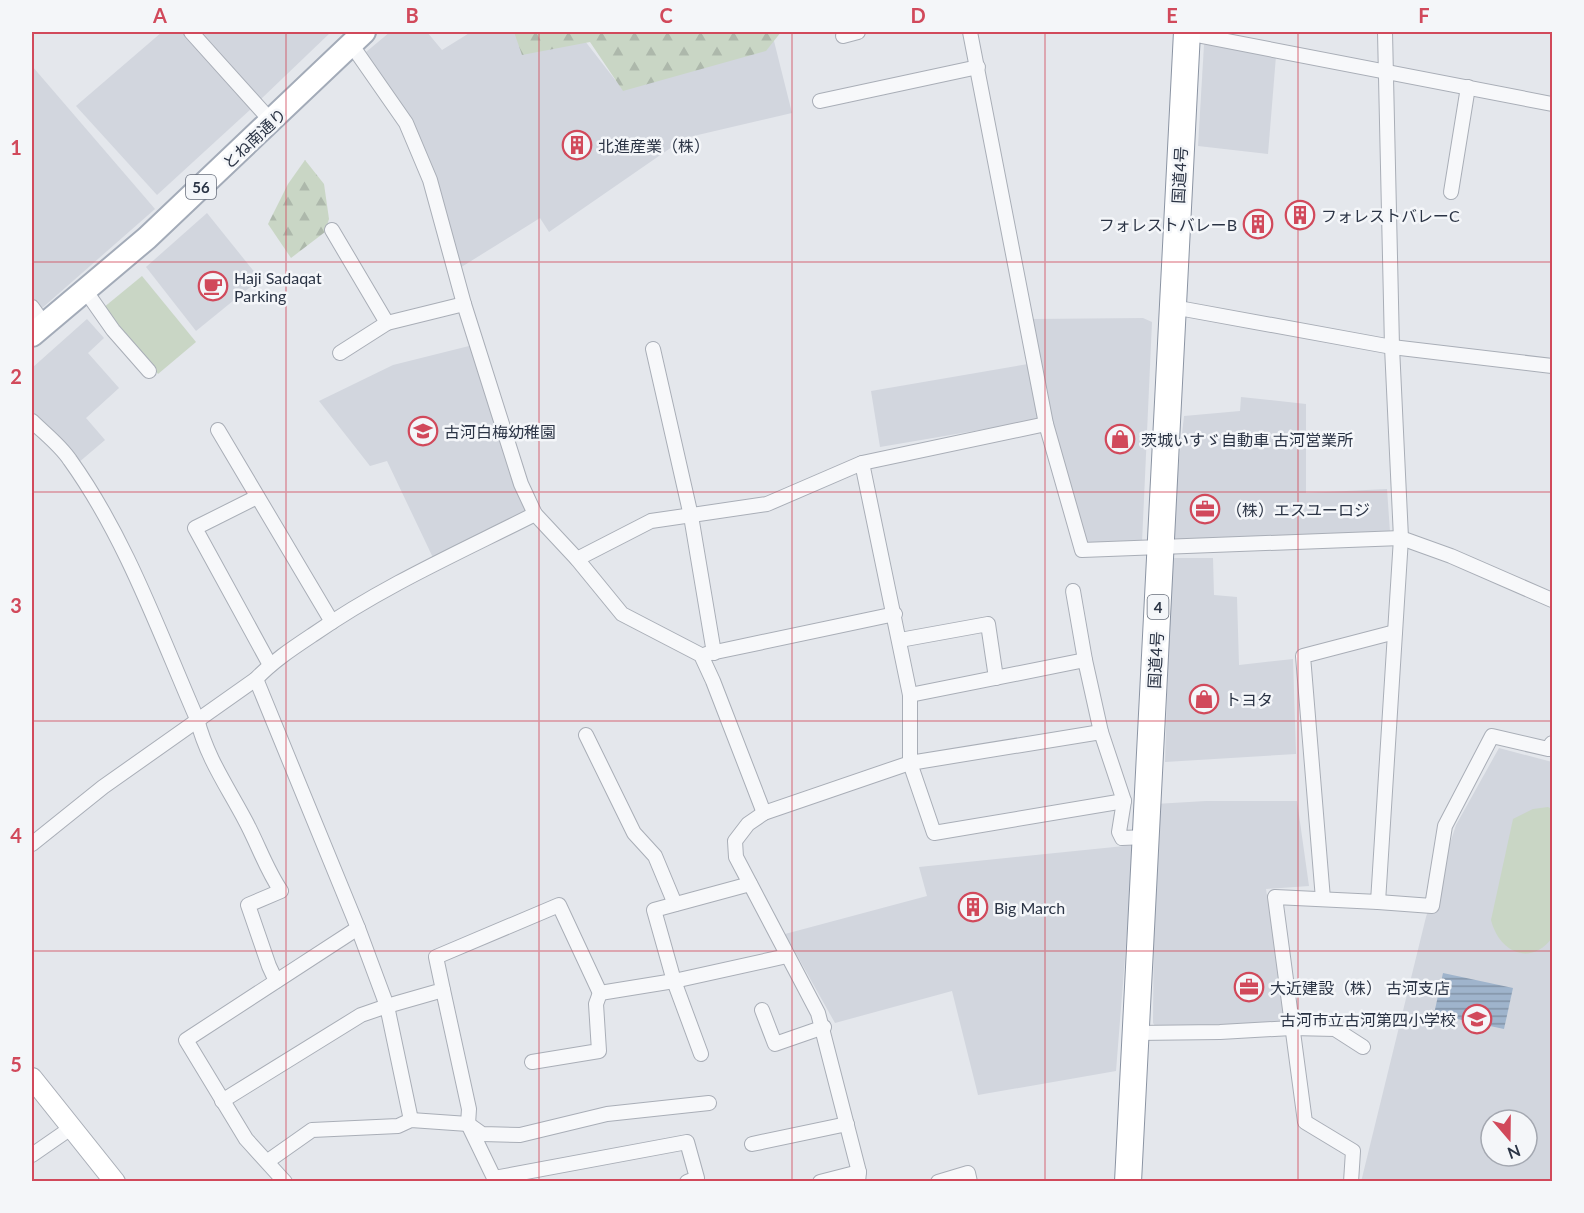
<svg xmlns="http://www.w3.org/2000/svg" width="1584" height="1213" viewBox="0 0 1584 1213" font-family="Lato,'Noto Sans JP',sans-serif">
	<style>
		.built { fill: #d2d6de; fill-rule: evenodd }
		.green { fill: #c9d6c5 }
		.forest { fill: url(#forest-firs) }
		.water { fill: url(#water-rules) }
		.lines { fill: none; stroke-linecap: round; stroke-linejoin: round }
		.street-casing { stroke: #a9aeb7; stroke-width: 16 }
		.secondary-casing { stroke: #a9aeb7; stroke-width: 22 }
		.primary-casing { stroke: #a3abb8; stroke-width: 26 }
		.highway-casing { stroke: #8b94a3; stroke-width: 28 }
		.street { stroke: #f7f8fa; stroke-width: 14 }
		.secondary { stroke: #fff; stroke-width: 20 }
		.primary { stroke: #fff; stroke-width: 22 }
		.highway { stroke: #fff; stroke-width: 26 }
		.grid { fill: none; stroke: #d1495b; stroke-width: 1.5; stroke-opacity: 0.55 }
		.labels { text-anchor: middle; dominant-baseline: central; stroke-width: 5; stroke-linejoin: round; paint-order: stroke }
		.shield { fill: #f4f6f9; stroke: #676e7b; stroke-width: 1.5 }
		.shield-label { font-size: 15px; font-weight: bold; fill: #2b3445 }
		.street-label { font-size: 16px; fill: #2b3445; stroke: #f4f6f9 }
		.poi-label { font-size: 16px; fill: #2b3445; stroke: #f4f6f9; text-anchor: start }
		.neatline { fill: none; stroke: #d1495b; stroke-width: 2 }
		.grid-label { font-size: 20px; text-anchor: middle; font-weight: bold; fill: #d1495b }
	</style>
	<defs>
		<pattern id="forest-firs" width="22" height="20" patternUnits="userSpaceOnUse" patternTransform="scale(1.5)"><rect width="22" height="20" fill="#c9d6c5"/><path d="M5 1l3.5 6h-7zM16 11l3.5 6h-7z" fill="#adb8ab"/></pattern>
		<pattern id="water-rules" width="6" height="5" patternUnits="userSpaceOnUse" patternTransform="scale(1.5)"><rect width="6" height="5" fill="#9fb4cc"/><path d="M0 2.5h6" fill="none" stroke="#8293a7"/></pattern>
	</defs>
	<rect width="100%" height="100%" fill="#e4e7ec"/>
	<g class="built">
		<path d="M162 32H184L252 108 157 195 76 106Z"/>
		<path d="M200 32H331L260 100Z"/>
		<path d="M390 32H427L442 50 471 32H578L623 90 774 41 792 113 685 138 549 232 540 218 455 271 406 123 360 57Z"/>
		<path d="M1207 42 1276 56 1268 154 1198 146 1204 45Z"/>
		<path d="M32 66 155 209 41 309 32 296Z"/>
		<path d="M207 213 260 279 196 331 146 267Z"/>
		<path d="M1143 318 1152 322 1142 543 1082 550 1052 424 1031 319Z"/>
		<path d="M87 319 104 338 88 353 119 388 86 418 105 440 78 463 32 411V368Z"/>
		<path d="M477 344 535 514 436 564 387 461 370 466 319 401 393 365Z"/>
		<path d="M1034 363 1044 419 880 447 871 391Z"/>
		<path d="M1241 397 1306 404V493L1387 489 1390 532 1170 542 1184 416 1240 411Z"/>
		<path d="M1171 558H1213L1214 595 1237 597 1239 665 1293 659 1296 754 1165 762Z"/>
		<path d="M1499 748 1552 762V1181L1361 1182 1426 917 1456 825ZM1491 1120H1527V1156H1491Z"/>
		<path d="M1206 801H1297L1309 886 1266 889 1287 1022 1156 1027 1153 1023 1155 804Z"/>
		<path d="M1134 845 1116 1071 978 1095 952 991 835 1023 785 934 927 896 919 867Z"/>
	</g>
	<g class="green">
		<path d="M142 276 196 342 158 374 103 308Z"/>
		<path d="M1548 807 1552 809V938C1530 967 1499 952 1491 920L1513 819 1533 809Z"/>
	</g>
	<g class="forest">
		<path d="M514 32H781L766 51 623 91 590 42 522 55Z"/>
		<path d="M305 160 324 184 329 219 325 232 291 258 268 224 288 184Z"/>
	</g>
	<path class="water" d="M1443 973 1513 988 1504 1029 1434 1014Z"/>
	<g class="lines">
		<g class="street-casing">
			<g id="street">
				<path d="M191 32 272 122"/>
				<path d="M970 32 1046 424 1082 550 1401 538 1451 556 1552 600"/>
				<path d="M1186 33 1552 104"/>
				<path d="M843 36 858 32"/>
				<path d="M351 44 406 123 430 180 464 304 521 484 535 514 577 559 622 614 701 655 713 681 764 813"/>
				<path d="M820 101 978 67"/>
				<path d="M1451 192 1468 87"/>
				<path d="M332 230 387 323"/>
				<path d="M85 290 113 330 149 371"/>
				<path d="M32 307 44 324"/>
				<path d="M1173 307 1392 347 1552 366"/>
				<path d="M653 349 691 516 714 653"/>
				<path d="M340 353 387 323 464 304"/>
				<path d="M32 421C44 433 60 445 70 460 126 538 159 632 197 719 207 758 227 786 245 820 258 844 266 869 281 891L248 905 269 966 276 981"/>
				<path d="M218 430 332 622"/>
				<path d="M862 463 910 695V763L934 833 1124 801"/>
				<path d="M257 497 195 528 270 665"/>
				<path d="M577 559 651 521 767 504 862 463 1046 424"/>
				<path d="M1073 591 1085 660"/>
				<path d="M900 640 988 624 996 678"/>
				<path d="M706 654 895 614"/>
				<path d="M256 679 358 928 387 1006 443 990 436 957 559 905 600 993 674 981 787 956"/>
				<path d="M910 695 1085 660 1101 732"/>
				<path d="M586 735 634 833 655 856 675 904"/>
				<path d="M32 844 103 787 256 679C273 661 293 648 314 634 383 586 460 552 535 514"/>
				<path d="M1323 899 1303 656 1395 632"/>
				<path d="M1378 902 1432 906 1445 826 1492 736 1548 749 1552 743"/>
				<path d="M443 990 469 1109 468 1124 496 1182"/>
				<path d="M762 1010 775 1044 824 1027"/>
				<path d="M1136 1033 1220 1032 1292 1028 1335 1029 1363 1047"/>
				<path d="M701 1054 674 981 654 910 750 884"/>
				<path d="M532 1062 599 1051 596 1004 600 993"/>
				<path d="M222 1101 361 1015 387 1006 411 1120"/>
				<path d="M752 1144 847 1124"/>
				<path d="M32 1155 71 1128"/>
				<path d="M268 1161 312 1130 398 1126 411 1120 468 1124 482 1134 520 1135 607 1114 709 1103"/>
				<path d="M494 1178 687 1142 697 1178 687 1182"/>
				<path d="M285 1182 246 1139 186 1040 358 928"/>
				<path d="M820 1182 859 1172"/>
				<path d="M858 1182 859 1172 818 1013 736 857 735 841 748 824 764 813 910 763 1101 732 1124 801 1119 832 1122 838 1146 837"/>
				<path d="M938 1182 968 1173 970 1182"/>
				<path d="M1351 1182 1353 1151 1305 1122 1275 897 1378 902 1401 538 1392 347 1385 32"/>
			</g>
		</g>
		<g class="secondary-casing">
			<path id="secondary" d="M32 1078 115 1182"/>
		</g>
		<g class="primary-casing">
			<path id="primary" d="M32 335 147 238 364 32"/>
		</g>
		<g class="highway-casing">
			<path id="highway" d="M1128 1182 1187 32"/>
		</g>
		<use href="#street" class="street"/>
		<use href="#secondary" class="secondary"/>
		<use href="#primary" class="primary"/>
		<use href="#highway" class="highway"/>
	</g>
	<path class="grid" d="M286 32V1182M539 32V1182M792 32V1182M1045 32V1182M1298 32V1182M32 262H1552M32 492H1552M32 721H1552M32 951H1552"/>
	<defs>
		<g id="building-ring" transform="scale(1.5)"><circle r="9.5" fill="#f4f6f9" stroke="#d1495b" stroke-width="1.5"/><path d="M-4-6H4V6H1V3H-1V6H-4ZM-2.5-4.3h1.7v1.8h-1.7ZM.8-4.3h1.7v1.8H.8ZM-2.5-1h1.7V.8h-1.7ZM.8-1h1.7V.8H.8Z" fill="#d1495b"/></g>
		<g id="cafe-ring" transform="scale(1.5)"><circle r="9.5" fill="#f4f6f9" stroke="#d1495b" stroke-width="1.5"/><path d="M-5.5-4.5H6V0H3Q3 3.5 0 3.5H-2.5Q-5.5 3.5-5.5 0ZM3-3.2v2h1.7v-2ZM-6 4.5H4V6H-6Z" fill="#d1495b"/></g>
		<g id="school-ring" transform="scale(1.5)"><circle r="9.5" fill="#f4f6f9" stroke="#d1495b" stroke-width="1.5"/><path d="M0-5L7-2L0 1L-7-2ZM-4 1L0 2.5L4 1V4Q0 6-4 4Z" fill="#d1495b"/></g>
		<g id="shop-ring" transform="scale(1.5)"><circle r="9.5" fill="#f4f6f9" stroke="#d1495b" stroke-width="1.5"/><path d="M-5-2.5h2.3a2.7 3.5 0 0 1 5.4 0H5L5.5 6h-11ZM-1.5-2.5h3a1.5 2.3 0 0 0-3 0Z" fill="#d1495b"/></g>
		<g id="office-ring" transform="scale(1.5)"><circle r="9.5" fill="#f4f6f9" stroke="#d1495b" stroke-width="1.5"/><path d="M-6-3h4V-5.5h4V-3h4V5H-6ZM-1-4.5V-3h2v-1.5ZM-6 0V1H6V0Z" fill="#d1495b"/></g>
	</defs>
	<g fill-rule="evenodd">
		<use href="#building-ring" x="577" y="145"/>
		<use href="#building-ring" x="1300" y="215"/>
		<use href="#building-ring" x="1258" y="224"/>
		<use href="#cafe-ring" x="213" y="286"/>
		<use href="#school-ring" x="423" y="431"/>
		<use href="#shop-ring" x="1120" y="439"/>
		<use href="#office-ring" x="1205" y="509"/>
		<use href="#shop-ring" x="1204" y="699"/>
		<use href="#building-ring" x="973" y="907"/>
		<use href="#office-ring" x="1249" y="987"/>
		<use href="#school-ring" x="1477" y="1019"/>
	</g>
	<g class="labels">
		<g class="shield">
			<rect x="186" y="175" width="30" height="24" rx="4.5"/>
			<rect x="1147.5" y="595" width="21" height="24" rx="4.5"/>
		</g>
		<g class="shield-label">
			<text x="201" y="187">56</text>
			<text x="1158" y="607">4</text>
		</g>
		<g class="street-label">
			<text transform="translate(254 138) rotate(-43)">とね南通り</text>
			<text transform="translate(1179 175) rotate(-87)">国道4号</text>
			<text transform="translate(1155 660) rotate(-87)">国道4号</text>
		</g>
		<g class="poi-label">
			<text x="598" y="145">北進産業（株）</text>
			<text x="1321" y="215">フォレストバレーC</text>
			<text x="1237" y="224" text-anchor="end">フォレストバレーB</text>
			<text x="234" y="277">Haji Sadaqat<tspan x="234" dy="18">Parking</tspan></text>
			<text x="444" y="431">古河白梅幼稚園</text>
			<text x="1141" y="439">茨城いすゞ自動車 古河営業所</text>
			<text x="1226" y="509">（株）エスユーロジ</text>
			<text x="1225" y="699">トヨタ</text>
			<text x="994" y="907">Big March</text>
			<text x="1270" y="987">大近建設（株） 古河支店</text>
			<text x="1456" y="1019" text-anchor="end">古河市立古河第四小学校</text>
		</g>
	</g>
	<rect width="1584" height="1213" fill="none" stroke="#f4f6f9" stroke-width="66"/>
	<g transform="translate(1509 1138) rotate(160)"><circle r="28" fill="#f4f6f9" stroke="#a4a8b1" stroke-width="1.5"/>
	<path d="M0-4.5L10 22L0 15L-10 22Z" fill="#d1495b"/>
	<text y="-9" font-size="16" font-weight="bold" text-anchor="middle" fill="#2b3445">N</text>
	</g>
	<rect x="33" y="33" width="1518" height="1147" class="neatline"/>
	<g class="grid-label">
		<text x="160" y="23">A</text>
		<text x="412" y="23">B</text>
		<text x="666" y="23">C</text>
		<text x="918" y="23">D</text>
		<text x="1172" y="23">E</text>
		<text x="1424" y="23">F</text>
		<text x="16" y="155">1</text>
		<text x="16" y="384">2</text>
		<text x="16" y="613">3</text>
		<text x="16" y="843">4</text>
		<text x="16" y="1072">5</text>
	</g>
</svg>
